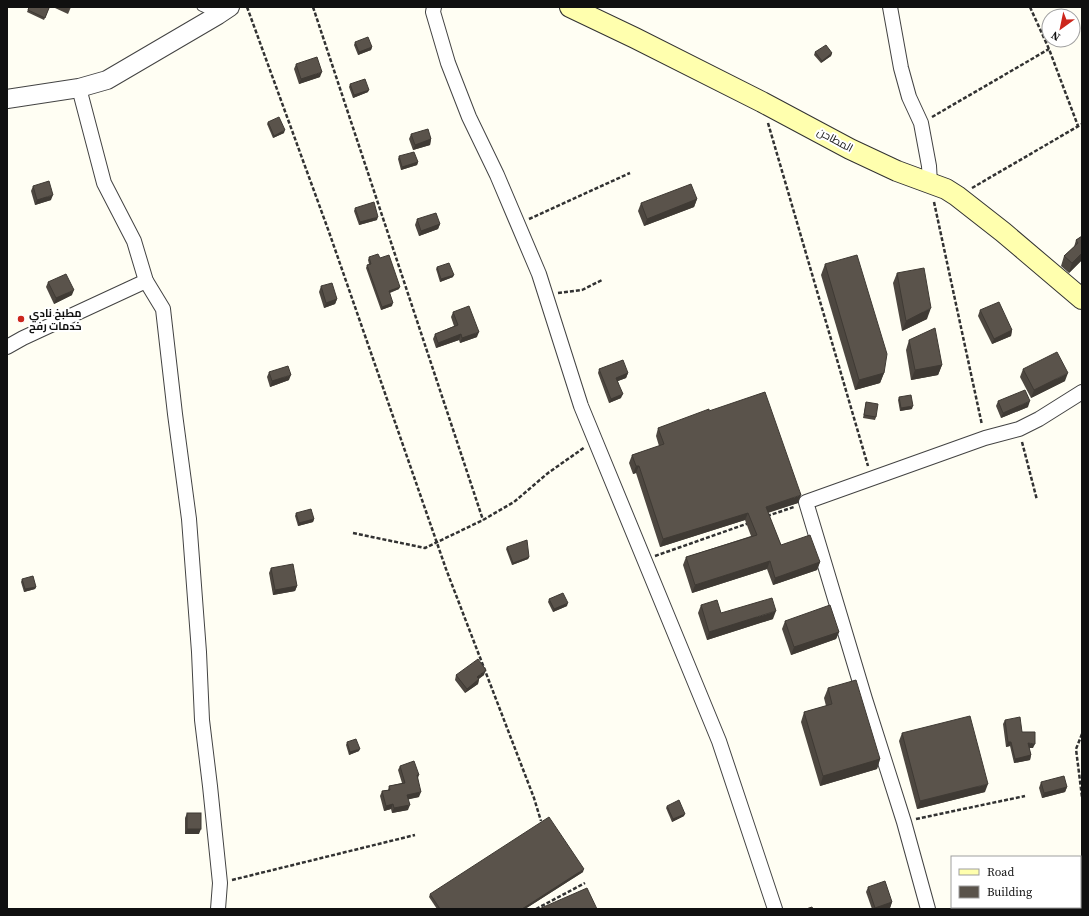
<svg xmlns="http://www.w3.org/2000/svg" width="1089" height="916" viewBox="0 0 1089 916" font-family="'Source Serif 4',Cairo,serif">
	<style>
		.lines { fill: none; stroke-linecap: round; stroke-linejoin: round }
		.service-casing { stroke: #434343; stroke-width: 9 }
		.minor-casing { stroke: #434343; stroke-width: 16 }
		.tertiary-casing { stroke: #434343; stroke-width: 20 }
		.secondary-casing { stroke: #323232; stroke-width: 22 }
		.path { stroke: #323232; stroke-width: 2.5; stroke-dasharray: 4 2; stroke-linecap: butt }
		.service { stroke: #fff; stroke-width: 7 }
		.minor { stroke: #fff; stroke-width: 14 }
		.tertiary { stroke: #fff; stroke-width: 18 }
		.secondary { stroke: #ffffae; stroke-width: 20 }
		.wall { fill: #4d4740 }
		.shaded-wall { fill: #3f3a34 }
		.building { fill: #5a534b; stroke: #3f3a34 }
		.poi-dot { fill: #cc261c; stroke: #fff; stroke-width: 1.5 }
		.labels { text-anchor: middle; dominant-baseline: central; stroke-width: 4; stroke-linejoin: round; paint-order: stroke }
		.street-label { font-size: 11px; fill: #101010; stroke: #fff }
		.poi-label { font-size: 11px; font-weight: bold; fill: #101010; stroke: #fff; text-anchor: start }
	</style>
	<rect width="100%" height="100%" fill="#fffef3"/>
	<g class="lines">
		<g class="service-casing">
			<path id="service" d="M201 7 216 14"/>
		</g>
		<g class="minor-casing">
			<g id="minor">
				<path d="M434 7 433 12 448 63 469 117 497 175 539 274 581 406 719 741 775 909"/>
				<path d="M890 7 901 68 909 97 921 123 929 166 930 183"/>
				<path d="M79 88 104 183 134 241 146 281 163 309 175 414 189 519 199 652 202 720 210 786 220 883 218 909"/>
				<path d="M7 347 23 338 146 281"/>
				<path d="M928 909 904 822 865 699 806 502 985 438 1019 429 1039 419 1082 392"/>
			</g>
		</g>
		<g class="tertiary-casing">
			<path id="tertiary" d="M7 99 79 88 107 80 218 15 230 7"/>
		</g>
		<g class="secondary-casing">
			<path id="secondary" d="M570 7 635 38 762 102 850 149 897 171 946 189 957 196 1003 232 1082 299"/>
		</g>
		<g class="path">
			<path d="M247 7 329 232 446 569 534 798 541 821"/>
			<path d="M313 7 483 520"/>
			<path d="M1030 7 1049 49 1078 126"/>
			<path d="M932 117 1049 49"/>
			<path d="M768 123 868 466"/>
			<path d="M972 188 1082 124"/>
			<path d="M934 202 982 425"/>
			<path d="M529 219 630 173"/>
			<path d="M558 293 582 290 602 280"/>
			<path d="M1022 442 1037 500"/>
			<path d="M767 516 794 507"/>
			<path d="M353 533 425 548 483 520 514 502 548 473 585 447"/>
			<path d="M655 556 749 523"/>
			<path d="M1082 734 1076 749 1082 797"/>
			<path d="M916 819 1025 796"/>
			<path d="M232 880 415 835"/>
			<path d="M536 909 585 883"/>
		</g>
		<use href="#service" class="service"/>
		<use href="#minor" class="minor"/>
		<use href="#tertiary" class="tertiary"/>
		<use href="#secondary" class="secondary"/>
	</g>
	<g class="wall">
		<path d="M29 7 49 8 44 20 27 12Z"/>
		<path d="M56 7H71L68 14 55 8Z"/>
		<path d="M355 42 372 47 371 50 358 55 354 45Z"/>
		<path d="M815 52 832 53 831 56 821 63 814 55Z"/>
		<path d="M296 64 320 77 299 84 294 69Z"/>
		<path d="M350 84 368 92 353 98 349 87Z"/>
		<path d="M268 122 284 133 273 138 267 124Z"/>
		<path d="M411 134 431 139 430 145 413 150 409 139Z"/>
		<path d="M399 156 418 162 417 165 401 170 398 159Z"/>
		<path d="M33 186 51 200 35 205 31 191Z"/>
		<path d="M697 199 694 207 644 226 638 211 641 203Z"/>
		<path d="M355 208 377 220 359 225 354 211Z"/>
		<path d="M417 219 440 224 438 229 419 236 415 225Z"/>
		<path d="M1082 236V263L1081 261 1069 273 1061 266 1064 256 1074 247 1076 240Z"/>
		<path d="M369 257 380 258 399 289 390 293 392 306 381 310 366 268 367 265 369 264 368 260Z"/>
		<path d="M825 264 884 373 880 383 855 390 821 275Z"/>
		<path d="M437 267 453 277 440 282 436 269Z"/>
		<path d="M897 273 927 319 902 331 893 283Z"/>
		<path d="M48 282 72 295 54 304 46 287Z"/>
		<path d="M321 286 337 299 335 304 324 308 319 292Z"/>
		<path d="M980 310 1012 330 1011 336 992 344 978 316Z"/>
		<path d="M453 312 477 337 460 343 459 340 436 348 433 339 435 334 454 326 451 317Z"/>
		<path d="M909 340 942 365 938 375 911 380 906 350Z"/>
		<path d="M599 369 628 373 626 378 618 381 621 398 609 403 598 373Z"/>
		<path d="M1023 369 1065 381 1031 398 1020 377Z"/>
		<path d="M269 372 289 380 270 387 267 377Z"/>
		<path d="M899 397 912 409 900 411 898 400Z"/>
		<path d="M998 401 1028 407 1001 418 996 406Z"/>
		<path d="M866 402 876 417 875 420 863 418Z"/>
		<path d="M709 411 798 503 768 513 781 545 820 562 817 570 773 585 767 569 692 593 683 565 686 557 751 536 745 520 660 547 636 473 633 474 629 463 632 455 659 446 656 436 658 428Z"/>
		<path d="M296 513 314 519 313 522 298 526 295 516Z"/>
		<path d="M507 547 529 557 528 559 512 565 506 549Z"/>
		<path d="M271 568 297 586 295 591 273 595 269 573Z"/>
		<path d="M22 579 36 587 35 589 24 592 21 582Z"/>
		<path d="M549 599 567 606 553 612 548 602Z"/>
		<path d="M701 605 721 613 773 619 707 640 698 613Z"/>
		<path d="M785 621 839 632 836 639 791 655 782 629Z"/>
		<path d="M456 675H484L479 679 478 684 465 693 455 680Z"/>
		<path d="M828 688 880 759 877 769 820 786 801 722 804 712 826 706 824 698Z"/>
		<path d="M1005 720 1022 732 1033 748H1029L1031 755 1030 760 1014 763 1010 746 1006 747 1003 724Z"/>
		<path d="M902 733 985 792 917 809 899 741Z"/>
		<path d="M347 742 359 751 349 755 346 745Z"/>
		<path d="M400 766 419 775 418 778 419 797 408 799V810L392 813 391 809 384 811 380 796 382 791 388 790 389 786 402 783 398 770Z"/>
		<path d="M1041 782 1067 787 1065 792 1042 798 1039 788Z"/>
		<path d="M667 806 684 816 672 822 666 808Z"/>
		<path d="M187 813 199 834H185V818Z"/>
		<path d="M583 872 525 909H437L429 897 430 894Z"/>
		<path d="M868 887 892 902 890 908 885 909H872L866 892Z"/>
	</g>
	<g class="shaded-wall">
		<path d="M372 47 371 50 358 55 359 52Z"/>
		<path d="M832 53 831 56 821 63 822 61Z"/>
		<path d="M322 72 320 77 299 84 301 79Z"/>
		<path d="M369 90 368 92 353 98 354 95Z"/>
		<path d="M285 130 284 133 273 138 274 136Z"/>
		<path d="M431 139 430 145 413 150 415 145Z"/>
		<path d="M418 162 417 165 401 170 402 167Z"/>
		<path d="M53 195 51 200 35 205 37 200Z"/>
		<path d="M697 199 694 207 644 226 647 219Z"/>
		<path d="M378 217 377 220 359 225 360 222Z"/>
		<path d="M440 224 438 229 419 236 421 231Z"/>
		<path d="M1082 253V257L1081 261 1069 273 1072 263Z"/>
		<path d="M454 275 453 277 440 282 441 279Z"/>
		<path d="M400 287 399 289 388 293 389 291Z"/>
		<path d="M74 290 72 295 54 304 56 298Z"/>
		<path d="M337 299 335 304 324 308 326 303Z"/>
		<path d="M393 303 392 306 381 310 382 307Z"/>
		<path d="M931 308 927 319 902 331 906 321Z"/>
		<path d="M1012 330 1011 336 992 344 994 339Z"/>
		<path d="M479 332 477 337 460 343 462 338Z"/>
		<path d="M461 334 459 340 436 348 438 343Z"/>
		<path d="M942 365 938 375 911 380 915 370Z"/>
		<path d="M628 373 626 378 615 382 616 378Z"/>
		<path d="M884 373 880 383 855 390 859 380Z"/>
		<path d="M1068 373 1065 381 1031 398 1034 390Z"/>
		<path d="M291 375 289 380 270 387 272 381Z"/>
		<path d="M623 394 621 398 609 403 611 399Z"/>
		<path d="M1030 401 1028 407 1001 418 1003 413Z"/>
		<path d="M913 406 912 409 900 411 901 408Z"/>
		<path d="M636 466H639L636 473 633 474Z"/>
		<path d="M801 495 798 503 763 514 766 507Z"/>
		<path d="M748 513 745 520 660 547 663 539Z"/>
		<path d="M314 519 313 522 298 526 299 523Z"/>
		<path d="M529 557 528 559 512 565 513 563Z"/>
		<path d="M770 561 767 569 692 593 695 585Z"/>
		<path d="M820 562 817 570 773 585 775 578Z"/>
		<path d="M297 586 295 591 273 595 275 590Z"/>
		<path d="M36 587 35 589 24 592 25 589Z"/>
		<path d="M568 603 567 606 553 612 554 609Z"/>
		<path d="M776 611 773 619 707 640 709 632Z"/>
		<path d="M839 632 836 639 791 655 794 647Z"/>
		<path d="M486 670 484 675 475 681 477 677Z"/>
		<path d="M479 679 478 684 465 693 467 689Z"/>
		<path d="M1008 742H1011L1010 746 1006 747Z"/>
		<path d="M1028 743 1035 744 1033 748H1027Z"/>
		<path d="M360 749 359 751 349 755 350 752Z"/>
		<path d="M1031 755 1030 760 1014 763 1015 759Z"/>
		<path d="M880 759 877 769 820 786 823 776Z"/>
		<path d="M988 784 985 792 917 809 920 801Z"/>
		<path d="M1067 787 1065 792 1042 798 1044 793Z"/>
		<path d="M421 792 419 797 406 800 407 795Z"/>
		<path d="M393 804 391 809 384 811 386 806Z"/>
		<path d="M410 805 408 810 392 813 394 808Z"/>
		<path d="M685 814 684 816 672 822 673 819Z"/>
		<path d="M187 829H201L199 834H185Z"/>
		<path d="M584 869 583 872 525 909H522Z"/>
		<path d="M892 902 890 908 885 909H875V908Z"/>
	</g>
	<g class="building">
		<path d="M29 7H46L49 8 45 18 28 10Z"/>
		<path d="M368 37 372 47 359 52 355 42Z"/>
		<path d="M826 45 832 53 822 61 815 52Z"/>
		<path d="M317 57 322 72 301 79 296 64Z"/>
		<path d="M365 79 369 90 354 95 350 84Z"/>
		<path d="M279 117 285 130 274 136 268 122Z"/>
		<path d="M428 129 431 139 415 145 411 134Z"/>
		<path d="M414 152 418 162 402 167 399 156Z"/>
		<path d="M49 181 53 195 37 200 33 186Z"/>
		<path d="M691 184 697 199 647 219 641 203Z"/>
		<path d="M374 202 378 217 360 222 355 208Z"/>
		<path d="M436 213 440 224 421 231 417 219Z"/>
		<path d="M1082 236V253L1072 263 1064 256 1078 243 1076 240Z"/>
		<path d="M378 254 380 258 389 255 400 287 389 291 393 303 382 307 367 265 371 264 369 257Z"/>
		<path d="M857 255 887 354 884 373 859 380 825 264Z"/>
		<path d="M449 263 454 275 441 279 437 267Z"/>
		<path d="M924 268 931 308 906 321 897 273Z"/>
		<path d="M66 274 74 290 56 298 48 282Z"/>
		<path d="M332 283 337 299 326 303 321 286Z"/>
		<path d="M999 302 1012 330 994 339 980 310Z"/>
		<path d="M469 306 479 332 462 338 461 334 438 343 435 334 458 325 453 312Z"/>
		<path d="M935 328 942 365 915 370 909 340Z"/>
		<path d="M1057 352 1068 373 1034 390 1023 369Z"/>
		<path d="M623 360 628 373 616 378 623 394 611 399 599 369Z"/>
		<path d="M288 366 291 375 272 381 269 372Z"/>
		<path d="M1025 390 1030 401 1003 413 998 401Z"/>
		<path d="M765 392 801 495 766 507 781 545 810 535 820 562 775 578 770 561 695 585 686 557 757 535 748 513 663 539 639 466H636L632 455 664 444 658 428 709 409V411Z"/>
		<path d="M911 395 913 406 901 408 899 397Z"/>
		<path d="M866 402 878 404 876 417 864 415Z"/>
		<path d="M311 509 314 519 299 523 296 513Z"/>
		<path d="M527 540 529 557 513 563 507 547Z"/>
		<path d="M293 564 297 586 275 590 271 568Z"/>
		<path d="M33 576 36 587 25 589 22 579Z"/>
		<path d="M563 593 568 603 554 609 549 599Z"/>
		<path d="M772 598 776 611 709 632 701 605 717 600 721 613Z"/>
		<path d="M830 605 839 632 794 647 785 621Z"/>
		<path d="M478 659 486 670 477 677 479 679 467 689 456 675Z"/>
		<path d="M856 680 880 759 823 776 804 712 832 704 828 688Z"/>
		<path d="M970 716 988 784 920 801 902 733Z"/>
		<path d="M1020 717 1022 732H1035V744L1028 743 1031 755 1015 759 1011 742H1008L1005 720Z"/>
		<path d="M356 739 360 749 350 752 347 742Z"/>
		<path d="M414 761 419 775H417L421 792 407 795 410 805 394 808 393 804 386 806 382 791 390 790 389 786 405 783 400 766Z"/>
		<path d="M1064 776 1067 787 1044 793 1041 782Z"/>
		<path d="M679 800 685 814 673 819 667 806Z"/>
		<rect x="187" y="813" width="14" height="16"/>
		<path d="M549 817 584 869 522 909H440L430 894Z"/>
		<path d="M885 881 892 902 875 908 868 887Z"/>
		<path d="M587 888 597 909H539Z"/>
		<path d="M812 907 813 909H806Z"/>
	</g>
	<circle class="poi-dot" cx="21" cy="319" r="4"/>
	<g class="labels">
		<g class="street-label">
			<text transform="translate(835 140) rotate(28)">المطاحن</text>
		</g>
		<g class="poi-label">
			<text x="29" y="313">مطبخ نادي<tspan x="29" dy="13">خدمات رفح</tspan></text>
		</g>
	</g>
	<rect width="1089" height="916" fill="none" stroke="#101010" stroke-width="16"/>
	<rect x="951" y="856" width="130" height="52" fill="#ffffff" stroke="#9f9f9f"/>
	<rect x="959" y="869" width="20" height="6" fill="#ffffae" stroke="#9f9f9f"/>
	<text x="987" y="876" font-size="12" fill="#101010">Road</text>
	<rect x="959" y="886" width="20" height="12" fill="#5a534b" stroke="#9f9f9f"/>
	<text x="987" y="896" font-size="12" fill="#101010">Building</text>
	<g transform="translate(1061 28) rotate(213)"><circle r="19" fill="#ffffff" stroke="#9f9f9f"/>
	<path d="M0-3L7 15L0 10L-7 15Z" fill="#cc261c"/>
	<text y="-6" font-size="11" font-weight="bold" text-anchor="middle" fill="#101010">N</text>
	</g>
</svg>
